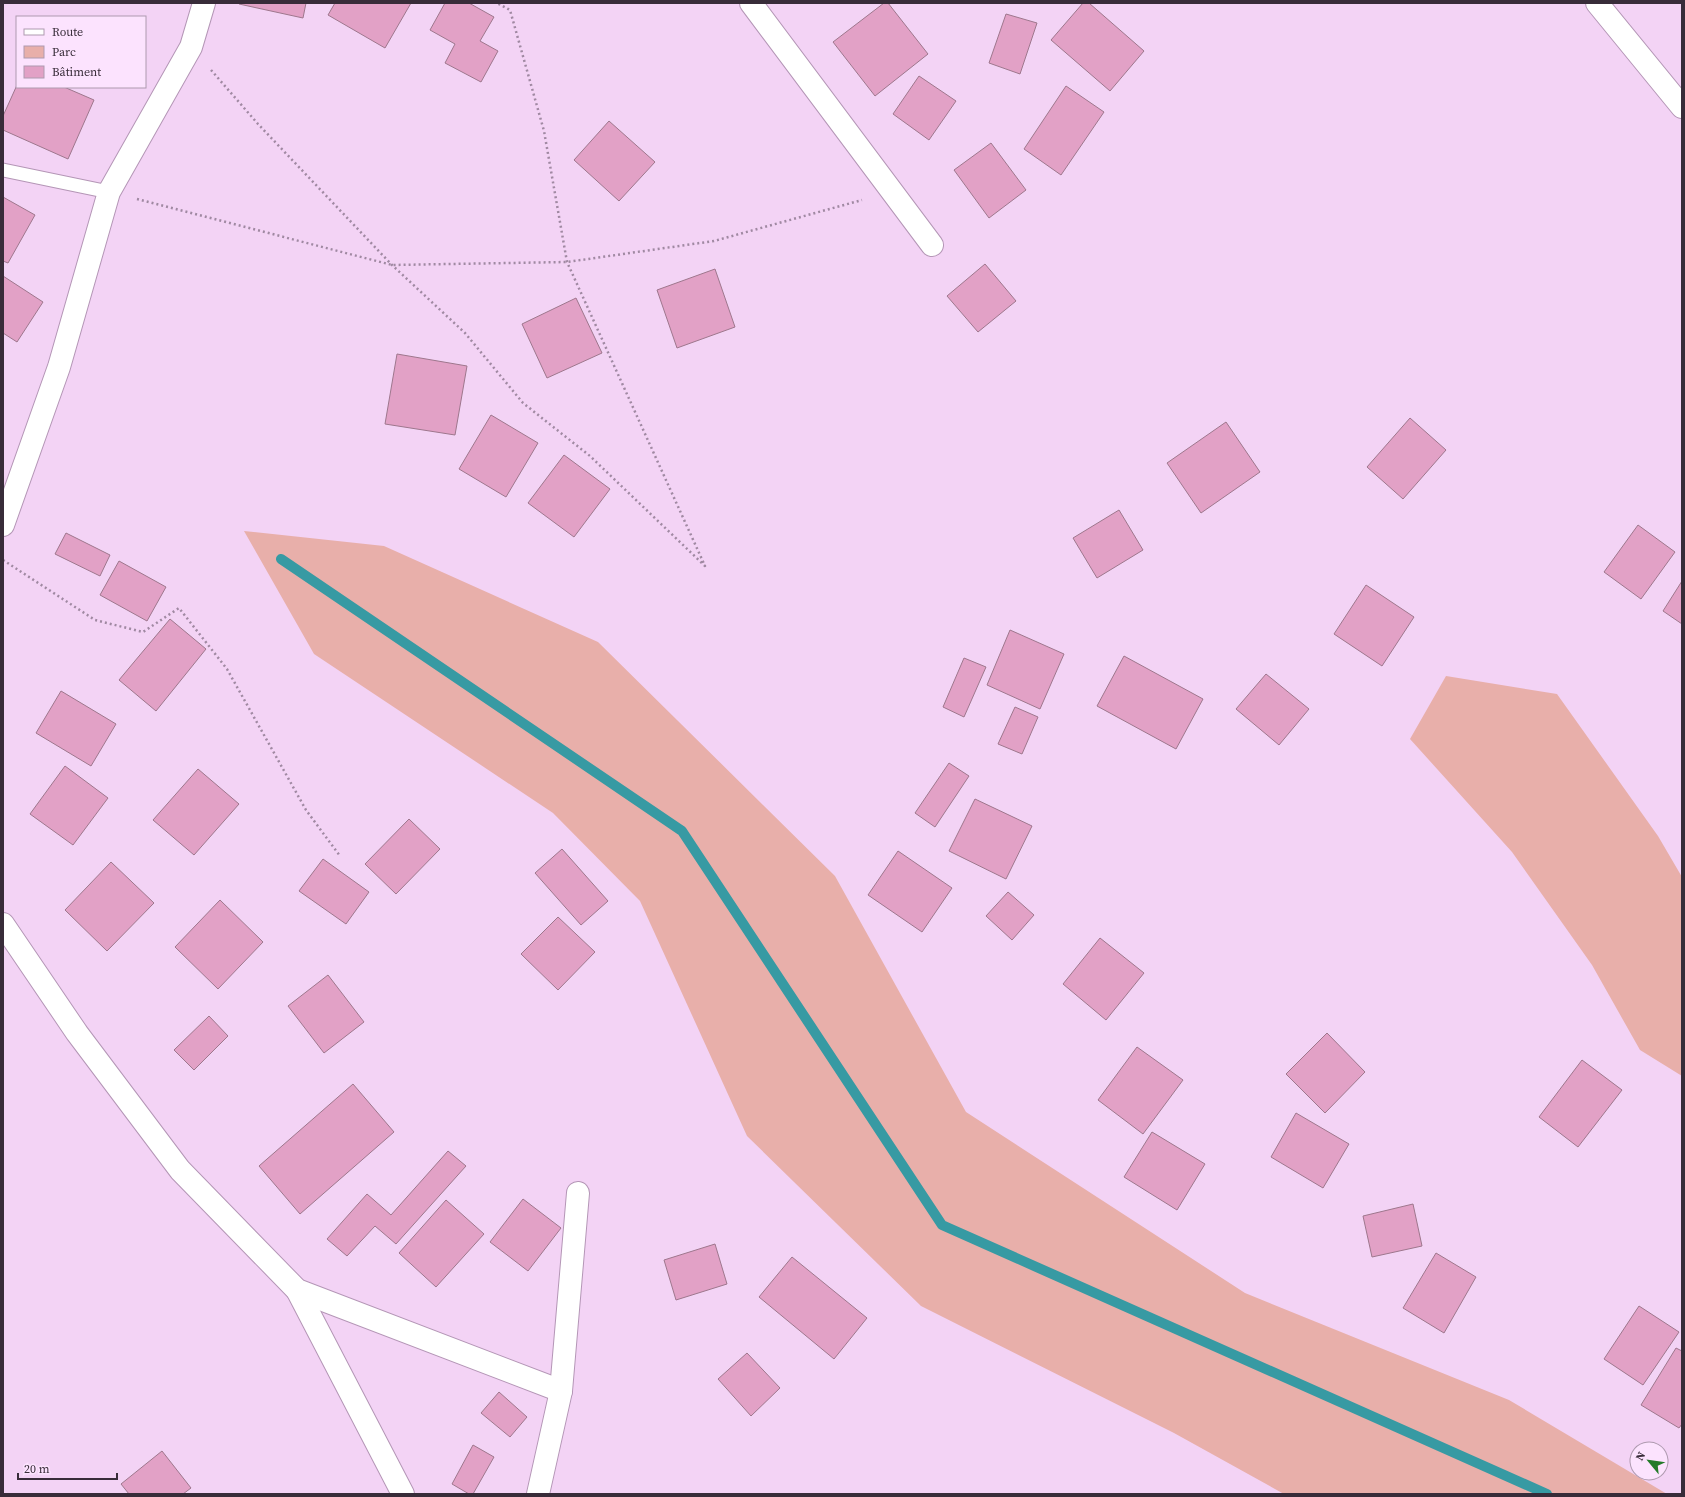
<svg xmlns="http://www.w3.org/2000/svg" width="1685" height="1497" viewBox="0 0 1685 1497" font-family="'Source Serif 4',serif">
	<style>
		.green { fill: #e8afaa }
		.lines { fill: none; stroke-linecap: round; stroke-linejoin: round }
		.stream { stroke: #379aa3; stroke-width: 10 }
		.building { fill: #e2a1c6; stroke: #9e778d }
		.lane-casing { stroke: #b496b6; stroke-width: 15 }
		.street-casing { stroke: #b496b6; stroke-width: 24 }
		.path { stroke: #a089a2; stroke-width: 2.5; stroke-dasharray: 2 3; stroke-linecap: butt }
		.lane { stroke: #fff; stroke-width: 13 }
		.street { stroke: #fff; stroke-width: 22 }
	</style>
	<rect width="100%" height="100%" fill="#f3d3f5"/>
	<g class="green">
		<path d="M244 531 384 546 598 642 835 876 966 1112 1245 1293 1509 1400 1667 1494H1284L1174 1433 921 1306 747 1136 640 901 553 813 314 654Z"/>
		<path d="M1446 676 1557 694 1658 836 1682 877V1076L1640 1050 1592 965 1512 852 1410 739Z"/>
	</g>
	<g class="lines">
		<path class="stream" d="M281 559 682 831 942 1225 1547 1494"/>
	</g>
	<g class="building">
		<path d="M240 3H306L303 18 239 4Z"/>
		<path d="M335 3H411L385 48 328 15Z"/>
		<path d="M445 3H469L494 17 480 41 498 51 481 82 445 63 455 44 430 30Z"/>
		<path d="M884 3H888L928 54 875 96 833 42Z"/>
		<path d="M1083 3H1089L1144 51 1110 91 1051 40Z"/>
		<path d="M1006 14 1037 23 1020 74 989 63Z"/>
		<path d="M919 76 956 101 929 140 893 114Z"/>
		<path d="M17 85V87H64L94 100 68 159 3 130V116Z"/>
		<path d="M1066 86 1104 112 1061 175 1024 149Z"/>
		<path d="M609 121 655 162 619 201 574 160Z"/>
		<path d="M991 143 1026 190 989 218 954 170Z"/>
		<path d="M3 197 35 215 8 263 3 261Z"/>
		<path d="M985 264 1016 301 978 332 947 296Z"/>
		<path d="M715 269 735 327 677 348 657 290Z"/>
		<path d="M3 276 43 302 17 342 3 333Z"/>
		<path d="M576 298 602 353 547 378 522 324Z"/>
		<path d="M397 354 467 366 455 435 385 424Z"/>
		<path d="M491 415 538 443 506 497 459 469Z"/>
		<path d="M1410 418 1446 450 1403 499 1367 467Z"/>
		<path d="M1226 422 1260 472 1201 513 1167 463Z"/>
		<path d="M564 455 610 489 574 537 528 503Z"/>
		<path d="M1119 510 1143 550 1097 578 1073 538Z"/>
		<path d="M1638 525 1675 552 1641 599 1604 572Z"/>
		<path d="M66 533 110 555 100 576 55 554Z"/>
		<path d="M119 561 166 587 147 621 100 595Z"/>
		<path d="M1682 581V624L1663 611Z"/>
		<path d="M1366 585 1414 617 1382 666 1334 634Z"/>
		<path d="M170 619 206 649 156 711 119 680Z"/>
		<path d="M1010 630 1064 654 1040 709 987 685Z"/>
		<path d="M1124 656 1203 699 1176 749 1097 706Z"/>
		<path d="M964 658 986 667 964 717 943 707Z"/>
		<path d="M1266 674 1309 709 1279 745 1236 709Z"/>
		<path d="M61 691 116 724 91 766 36 733Z"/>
		<path d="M1015 707 1038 717 1022 754 998 744Z"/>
		<path d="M949 763 969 776 935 827 915 813Z"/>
		<path d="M65 766 108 798 73 845 30 814Z"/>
		<path d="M198 769 239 804 194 855 153 820Z"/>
		<path d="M975 799 1032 826 1006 879 949 851Z"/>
		<path d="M409 819 440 849 396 894 365 864Z"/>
		<path d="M562 849 608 901 581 925 535 873Z"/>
		<path d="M898 851 952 888 922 932 868 895Z"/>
		<path d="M323 859 369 892 346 924 299 891Z"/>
		<path d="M111 862 154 903 107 951 65 910Z"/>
		<path d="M1008 892 1034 915 1012 940 986 916Z"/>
		<path d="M220 900 263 942 218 989 175 947Z"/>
		<path d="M558 917 595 952 558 990 521 954Z"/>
		<path d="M1100 938 1144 973 1106 1020 1063 984Z"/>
		<path d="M328 975 364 1022 324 1053 288 1006Z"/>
		<path d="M209 1016 228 1036 194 1070 174 1050Z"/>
		<path d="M1327 1033 1365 1072 1325 1113 1286 1074Z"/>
		<path d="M1137 1047 1183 1080 1143 1134 1098 1100Z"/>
		<path d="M1582 1060 1622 1090 1578 1147 1539 1117Z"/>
		<path d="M353 1084 394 1132 300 1214 259 1166Z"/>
		<path d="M1296 1113 1349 1144 1323 1188 1271 1157Z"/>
		<path d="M1152 1132 1205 1164 1177 1210 1124 1177Z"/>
		<path d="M448 1151 466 1166 396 1244 375 1226 347 1256 327 1239 367 1194 391 1215Z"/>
		<path d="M523 1199 561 1228 528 1271 490 1242Z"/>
		<path d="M446 1200 484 1234 436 1287 399 1253Z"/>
		<path d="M1413 1204 1422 1246 1372 1257 1363 1216Z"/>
		<path d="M715 1244 727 1284 676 1300 664 1260Z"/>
		<path d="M1436 1253 1476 1277 1444 1333 1403 1308Z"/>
		<path d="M792 1257 867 1318 834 1359 759 1297Z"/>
		<path d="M1639 1306 1679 1332 1643 1385 1604 1359Z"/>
		<path d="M1676 1348 1682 1351V1424L1679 1428 1641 1405Z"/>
		<path d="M747 1353 780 1388 751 1416 718 1379Z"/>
		<path d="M499 1392 527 1417 510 1437 481 1413Z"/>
		<path d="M473 1445 494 1457 473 1494H469L452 1484Z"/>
		<path d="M162 1451 191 1488 183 1494H129L121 1484Z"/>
	</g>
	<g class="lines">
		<g class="lane-casing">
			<path id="lane" d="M3 170 109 192"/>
		</g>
		<g class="street-casing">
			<g id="street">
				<path d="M751 3 932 245"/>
				<path d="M1597 3 1682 107"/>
				<path d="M3 525 59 367 109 192 191 47 204 3"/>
				<path d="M3 924 77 1033 180 1170 297 1290 561 1391"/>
				<path d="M297 1290 403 1494"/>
				<path d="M538 1494 561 1391 578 1193"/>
			</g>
		</g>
		<g class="path">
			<path d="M211 70 258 124 392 265 465 333 523 403 590 456 705 566 567 262 544 131 510 10 497 3"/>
			<path d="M137 199 392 265 567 262 714 241 862 200"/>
			<path d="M3 560 95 620 143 632 179 608 227 669 306 810 340 856"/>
		</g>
		<use href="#lane" class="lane"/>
		<use href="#street" class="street"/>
	</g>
	<rect width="1685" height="1497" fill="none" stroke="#382c39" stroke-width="8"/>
	<rect x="16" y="16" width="130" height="72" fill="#fce3fe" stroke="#ae9aaf"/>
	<rect x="24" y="29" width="20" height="6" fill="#ffffff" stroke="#ae9aaf"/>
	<text x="52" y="36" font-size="12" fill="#382c39">Route</text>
	<rect x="24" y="46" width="20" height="12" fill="#e8afaa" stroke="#ae9aaf"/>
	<text x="52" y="56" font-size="12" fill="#382c39">Parc</text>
	<rect x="24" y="66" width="20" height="12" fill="#e2a1c6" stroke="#ae9aaf"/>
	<text x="52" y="76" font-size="12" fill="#382c39">Bâtiment</text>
	<g transform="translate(1649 1461) rotate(299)"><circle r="19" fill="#fce3fe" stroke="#ae9aaf"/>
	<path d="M0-3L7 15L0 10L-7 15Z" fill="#237b29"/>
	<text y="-6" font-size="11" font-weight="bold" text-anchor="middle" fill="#382c39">N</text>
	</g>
	<path d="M18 1473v6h99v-6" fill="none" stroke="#382c39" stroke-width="2"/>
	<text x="24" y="1473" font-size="12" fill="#382c39" stroke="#fce3fe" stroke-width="3" paint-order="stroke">20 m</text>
</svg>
